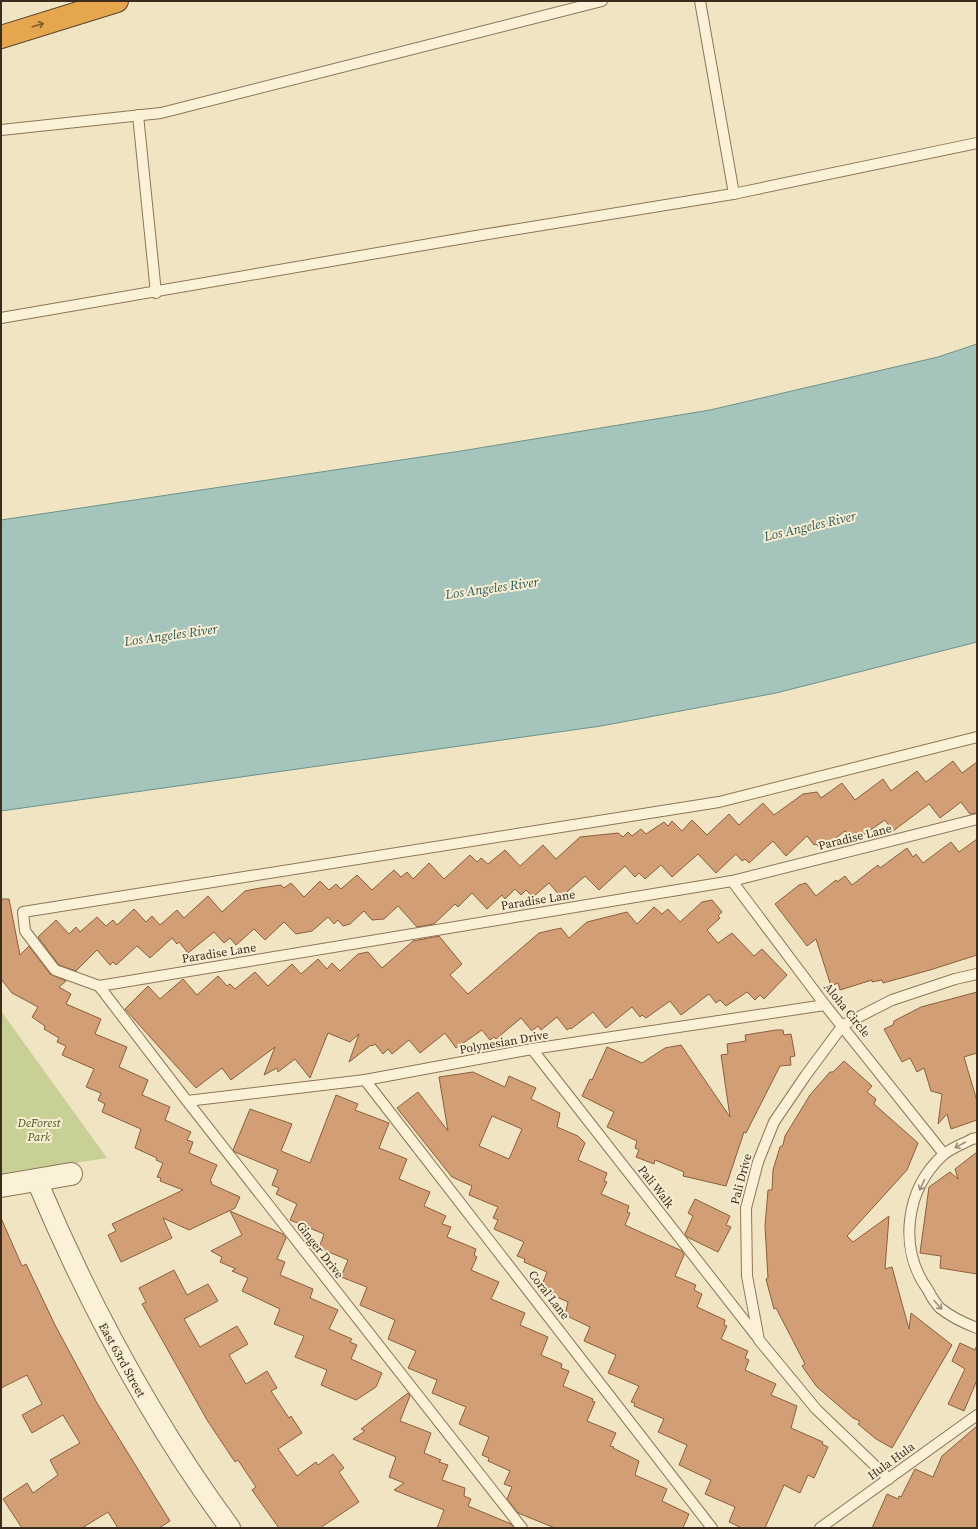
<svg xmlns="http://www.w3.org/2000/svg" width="978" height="1529" viewBox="0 0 978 1529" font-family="'Source Serif 4',serif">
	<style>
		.green { fill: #c8d096 }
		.water { fill: #a5c4bb; stroke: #6b938a }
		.building { fill: #d29e76; stroke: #8d5e3c; fill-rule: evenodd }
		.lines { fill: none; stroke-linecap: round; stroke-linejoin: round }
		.service-casing { stroke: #8d7558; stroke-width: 12 }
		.minor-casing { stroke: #8d7558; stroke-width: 22 }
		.tertiary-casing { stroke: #8d7558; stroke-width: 24 }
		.motorway-casing { stroke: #5a432d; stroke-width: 24 }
		.service { stroke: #fbf1d7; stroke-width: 10 }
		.minor { stroke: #fbf1d7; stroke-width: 20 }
		.tertiary { stroke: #fbf1d7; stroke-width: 22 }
		.motorway { stroke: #e6a64e; stroke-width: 22 }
		.oneway { stroke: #7f5d31 }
		.oneway2 { stroke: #9b8e7a }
		.labels { text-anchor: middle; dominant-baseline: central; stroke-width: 4; stroke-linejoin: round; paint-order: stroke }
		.street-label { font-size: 12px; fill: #3b2c1d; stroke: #f8eed3 }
		.park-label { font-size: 12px; font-style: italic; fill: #4b5922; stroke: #f8eed3 }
		.water-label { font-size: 13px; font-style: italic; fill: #2c5c5a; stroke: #f8eed3 }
	</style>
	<rect width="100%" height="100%" fill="#f1e4c3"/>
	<path class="green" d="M1 1011 107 1158 1 1175Z"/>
	<path class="water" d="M977 344V642L776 693 601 726 1 811V520L461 451 710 410 938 357Z"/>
	<g class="building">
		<path d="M953 761 962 773 977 762V813L970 814 961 802 940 818 929 804 893 831 885 820 853 842 845 831 823 848 822 846 820 848 816 844 814 845 807 836 786 856 773 841 749 863 745 859 742 861 736 854 716 873 698 854 672 877 661 865 645 879 639 873 635 877 625 866 599 890 585 876 561 897 549 883 533 897 526 890 521 895 515 889 505 899 502 895 487 909 472 893 458 907 455 904 434 924 417 927 398 906 384 919 372 920 364 911 350 924 343 926 338 920 334 924 328 917 312 931 296 934 284 922 265 940 254 929 236 945 230 938 224 943 214 932 188 953 179 942 177 944 172 938 150 958 137 946 116 965 113 962 110 965 97 950 76 971 59 965 38 937 56 920 69 934 76 927 80 932 97 917 106 926 113 920 117 925 134 909 146 922 152 916 160 925 177 910 184 918 208 896 222 912 245 891 260 888 281 885 284 888 291 883 304 897 320 881 329 890 336 884 341 889 357 875 372 890 394 870 401 877 407 872 413 879 429 863 444 879 470 855 477 862 481 858 488 864 505 850 520 866 543 845 556 859 580 837 618 833 623 837 628 832 632 836 641 829 646 834 664 822 668 826 672 821 682 831 692 820 707 835 729 814 739 825 763 803 774 815 803 794 817 792 821 798 842 783 855 800 883 779 891 791 917 771 926 782Z"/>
		<path d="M977 839V955L930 970 883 983 882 980 872 982V980L840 990 838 983 831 986 816 939 807 946 775 904 799 885 806 883 816 896 836 880 837 882 845 876 852 885 878 865 880 868 907 848 913 857 916 854 923 863 951 842 959 852Z"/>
		<path d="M1 899H9L20 955 29 946 50 974 66 981 59 987 71 994 66 1004 101 1019 95 1034 127 1047 119 1067 148 1080 142 1095 170 1107 165 1120 191 1132 187 1140 193 1142 189 1153 217 1165 210 1181 212 1182 211 1184 240 1197 235 1208 189 1230 163 1218 172 1238 121 1262 108 1235 116 1231 112 1224 183 1190 160 1181 161 1178 157 1177 163 1163 156 1160 157 1158 135 1148 141 1129 102 1112 105 1104 98 1100 101 1093 86 1087 94 1069 62 1055 66 1046 57 1042 59 1038 44 1029 45 1026 32 1017 38 1007 12 993 1 979Z"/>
		<path d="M712 900 722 912 718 916 720 918 707 930 718 943 732 933 754 956 762 949 787 975 764 999 760 995 755 1000 747 992 726 1006 720 1000 716 1003 709 994 681 1015 670 1001 646 1018 642 1015 640 1017 632 1007 606 1028 593 1012 571 1029 570 1028 567 1030 557 1017 541 1030 538 1026 532 1031 521 1018 496 1039 494 1037 490 1040 482 1030 456 1048 445 1033 420 1053 409 1040 392 1054 388 1049 383 1054 375 1044 372 1046 371 1045 349 1062 359 1034 350 1042 328 1033 310 1078 295 1059 278 1072 277 1068 264 1075 275 1047 231 1080 222 1068 196 1088 125 1009 148 986 160 999 183 979 197 995 218 976 227 986 230 984 235 989 255 972 268 986 292 964 301 974 318 959 327 969 332 963 340 971 358 954 368 952 382 968 413 941 439 936 462 964 450 975 468 994 539 933 561 928 569 938 587 922 627 912 637 924 654 907 662 914 668 909 680 922 702 902Z"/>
		<path d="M977 992V1053L964 1057 977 1101V1120L951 1129 947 1114 938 1124 942 1094 931 1091 924 1068 917 1072 910 1058 902 1062 884 1029 893 1025 894 1021 921 1007Z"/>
		<path d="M776 1030H783L784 1035 791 1034 795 1056 790 1057 791 1065 780 1066 746 1133 744 1132 726 1186 683 1176 684 1172 655 1160 654 1164 636 1157 639 1150 635 1148 637 1141 607 1127 614 1112 582 1096 590 1079 592 1080 607 1047 642 1063 665 1048 681 1045 730 1117 721 1055 728 1054 727 1044 746 1041 745 1035Z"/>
		<path d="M844 1061 872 1086 867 1092 876 1099 874 1104 918 1143 907 1170 847 1236 853 1242 889 1216 885 1269 892 1267 909 1329 911 1313 952 1345 892 1448 876 1439 858 1424 860 1421 853 1418 817 1387 802 1366 805 1364 776 1308 774 1309 766 1279 768 1278 765 1226 768 1190H772L773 1170 780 1147 783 1145 785 1136 810 1095 830 1072H833Z"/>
		<path d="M473 1072 505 1087 509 1076 536 1088 531 1099 560 1113 557 1127 578 1136 585 1143 578 1160 607 1173 604 1181 607 1182 601 1194 629 1206 627 1212 630 1213 625 1225 682 1251 684 1255 675 1276 696 1285 694 1290 702 1294 697 1307 725 1320 724 1325 727 1326 721 1339 748 1351 745 1358 749 1360 745 1370 776 1384 771 1395 797 1406 791 1428 823 1442 822 1444 828 1447 814 1478 808 1475 800 1493 784 1485 765 1528H742L729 1522 735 1507 705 1494 711 1480 679 1465 687 1445 658 1432 664 1419 634 1406 635 1403 631 1402 639 1386 608 1373 616 1355 584 1341 590 1327 565 1315 568 1302 548 1293 550 1289 542 1285 547 1272 524 1262 525 1259 517 1256 524 1242 494 1229 498 1220 493 1218 498 1207 469 1195 472 1186 452 1177 397 1108 418 1092 448 1131 439 1077ZM492 1116 522 1129 509 1159 479 1146Z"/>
		<path d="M336 1095 358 1104 355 1110 389 1123 379 1148 407 1159 399 1179 430 1192 424 1206 446 1216 442 1224 451 1227 447 1237 476 1249 474 1255 477 1257 471 1270 499 1282 491 1299 525 1313 520 1325 548 1337 541 1355 562 1364 561 1368 569 1371 563 1386 593 1399 592 1401 595 1402 587 1421 616 1433 610 1446 614 1447 613 1448 639 1461 635 1475 667 1489 662 1501 689 1514 683 1528H555L518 1513 507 1499 512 1487 504 1484 510 1471 488 1461 489 1458 482 1455 489 1437 459 1424 466 1407 432 1393 437 1380 408 1368 416 1351 388 1339 395 1320 360 1305 367 1287 341 1277 348 1260 319 1248 324 1234 290 1220 297 1204 276 1194 279 1188 272 1185 278 1170 235 1152 233 1150 250 1109 292 1124 281 1151 310 1163Z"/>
		<path d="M977 1152V1274L940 1268 941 1256 920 1253 929 1187 950 1172 958 1179 955 1169Z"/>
		<path d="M695 1199 730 1216 726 1225 731 1227 718 1252 687 1237 685 1234 693 1216 688 1213Z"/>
		<path d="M230 1211 283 1234 286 1238 277 1259 285 1262 280 1275 313 1289 310 1298 338 1310 329 1329 352 1339 350 1342 357 1345 351 1359 382 1373 376 1387 356 1400 321 1385 327 1370 295 1357 304 1336 274 1324 280 1309 242 1291 248 1278 232 1271 236 1269 220 1262 222 1257 211 1251 242 1235Z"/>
		<path d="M1 1218 22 1266 26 1264 55 1325 97 1403 170 1521 159 1528H118L108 1512 82 1528H22L3 1499 27 1483 33 1493 58 1475 50 1460 80 1443 63 1415 32 1433 22 1415 42 1404 27 1375 1 1388Z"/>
		<path d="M174 1270 187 1295 208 1284 218 1301 184 1319 200 1347 237 1326 248 1344 229 1355 246 1384 267 1371 277 1388 271 1391 289 1418 291 1416 302 1433 278 1449 297 1476 316 1462 318 1465 333 1454 344 1468 339 1472 359 1502 320 1528H279L252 1490 256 1487 238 1460 235 1462 207 1420 142 1304 146 1302 139 1288Z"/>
		<path d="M960 1343 975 1350 977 1345V1380L964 1411 948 1404 965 1369 952 1361Z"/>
		<path d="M408 1393 410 1396 400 1421 431 1433 424 1453 441 1460 439 1462 448 1465 442 1480 465 1488 464 1496 471 1499 468 1506 511 1524 514 1528H437L444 1510 394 1490 404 1483 389 1477 396 1457 353 1439 365 1431 361 1429Z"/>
		<path d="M977 1426V1528H872L887 1494 898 1499 899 1496 901 1497 915 1469 933 1477 942 1456Z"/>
	</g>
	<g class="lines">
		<g class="service-casing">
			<g id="service">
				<path d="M700 1 734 194"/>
				<path d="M138 115 156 293"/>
				<path d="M1 130 161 113 602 1"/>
				<path d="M1 318 476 236 733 194 977 143"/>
				<path d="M977 737 719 802 23 912 25 931 55 970 99 986 732 881 977 819"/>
				<path d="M732 881 825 1005 944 1154"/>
				<path d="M99 986 187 1101 522 1528"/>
				<path d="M532 1049 758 1338"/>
				<path d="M365 1080 712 1528"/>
				<path d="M187 1101 365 1080 532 1049 825 1005"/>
				<path d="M977 1138 972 1139C963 1144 951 1148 943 1155 905 1190 898 1249 928 1290 931 1296 935 1303 940 1308 951 1317 964 1323 977 1328"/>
				<path d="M889 1479 816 1409 759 1340 747 1276 746 1208 758 1162 774 1122 806 1075 843 1025 892 1000 955 979 977 974"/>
				<path d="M820 1528 977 1415"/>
			</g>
		</g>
		<g class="minor-casing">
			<path id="minor" d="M37 1181C89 1305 150 1419 230 1528"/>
		</g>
		<g class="tertiary-casing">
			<path id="tertiary" d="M1 1186 71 1174"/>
		</g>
		<g class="motorway-casing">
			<path id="motorway" d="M1 37 117 1"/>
		</g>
		<use href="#service" class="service"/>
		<use href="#minor" class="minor"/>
		<use href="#tertiary" class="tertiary"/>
		<use href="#motorway" class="motorway"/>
	</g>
	<defs><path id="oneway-shaft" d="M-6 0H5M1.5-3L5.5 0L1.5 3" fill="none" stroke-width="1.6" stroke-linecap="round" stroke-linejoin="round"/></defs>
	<use class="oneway" href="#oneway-shaft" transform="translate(38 25) rotate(-17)"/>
	<g class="oneway2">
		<use href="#oneway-shaft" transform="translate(960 1145) rotate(152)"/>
		<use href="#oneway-shaft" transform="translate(922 1185) rotate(115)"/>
		<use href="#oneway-shaft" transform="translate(938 1305) rotate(48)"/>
	</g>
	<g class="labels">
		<g class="street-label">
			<text transform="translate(855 837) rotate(-14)">Paradise Lane</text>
			<text transform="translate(538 900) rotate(-9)">Paradise Lane</text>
			<text transform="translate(219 953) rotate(-9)">Paradise Lane</text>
			<text transform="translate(847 1010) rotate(51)">Aloha Circle</text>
			<text transform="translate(504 1042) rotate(-10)">Polynesian Drive</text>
			<text transform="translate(741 1179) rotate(-75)">Pali Drive</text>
			<text transform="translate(656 1187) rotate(52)">Pali Walk</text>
			<text transform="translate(320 1250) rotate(52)">Ginger Drive</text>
			<text transform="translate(549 1295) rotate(52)">Coral Lane</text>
			<text transform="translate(122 1360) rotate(61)">East 63rd Street</text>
			<text transform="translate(891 1461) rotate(-36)">Hula Hula</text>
		</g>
		<g class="park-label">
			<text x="39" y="1123">DeForest<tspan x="39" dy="14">Park</tspan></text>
		</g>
		<g class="water-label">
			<text transform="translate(810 526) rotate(-13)">Los Angeles River</text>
			<text transform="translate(492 588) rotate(-8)">Los Angeles River</text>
			<text transform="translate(171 635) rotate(-8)">Los Angeles River</text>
		</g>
	</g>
	<rect width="978" height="1529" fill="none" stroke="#3b2c1d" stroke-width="4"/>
</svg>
